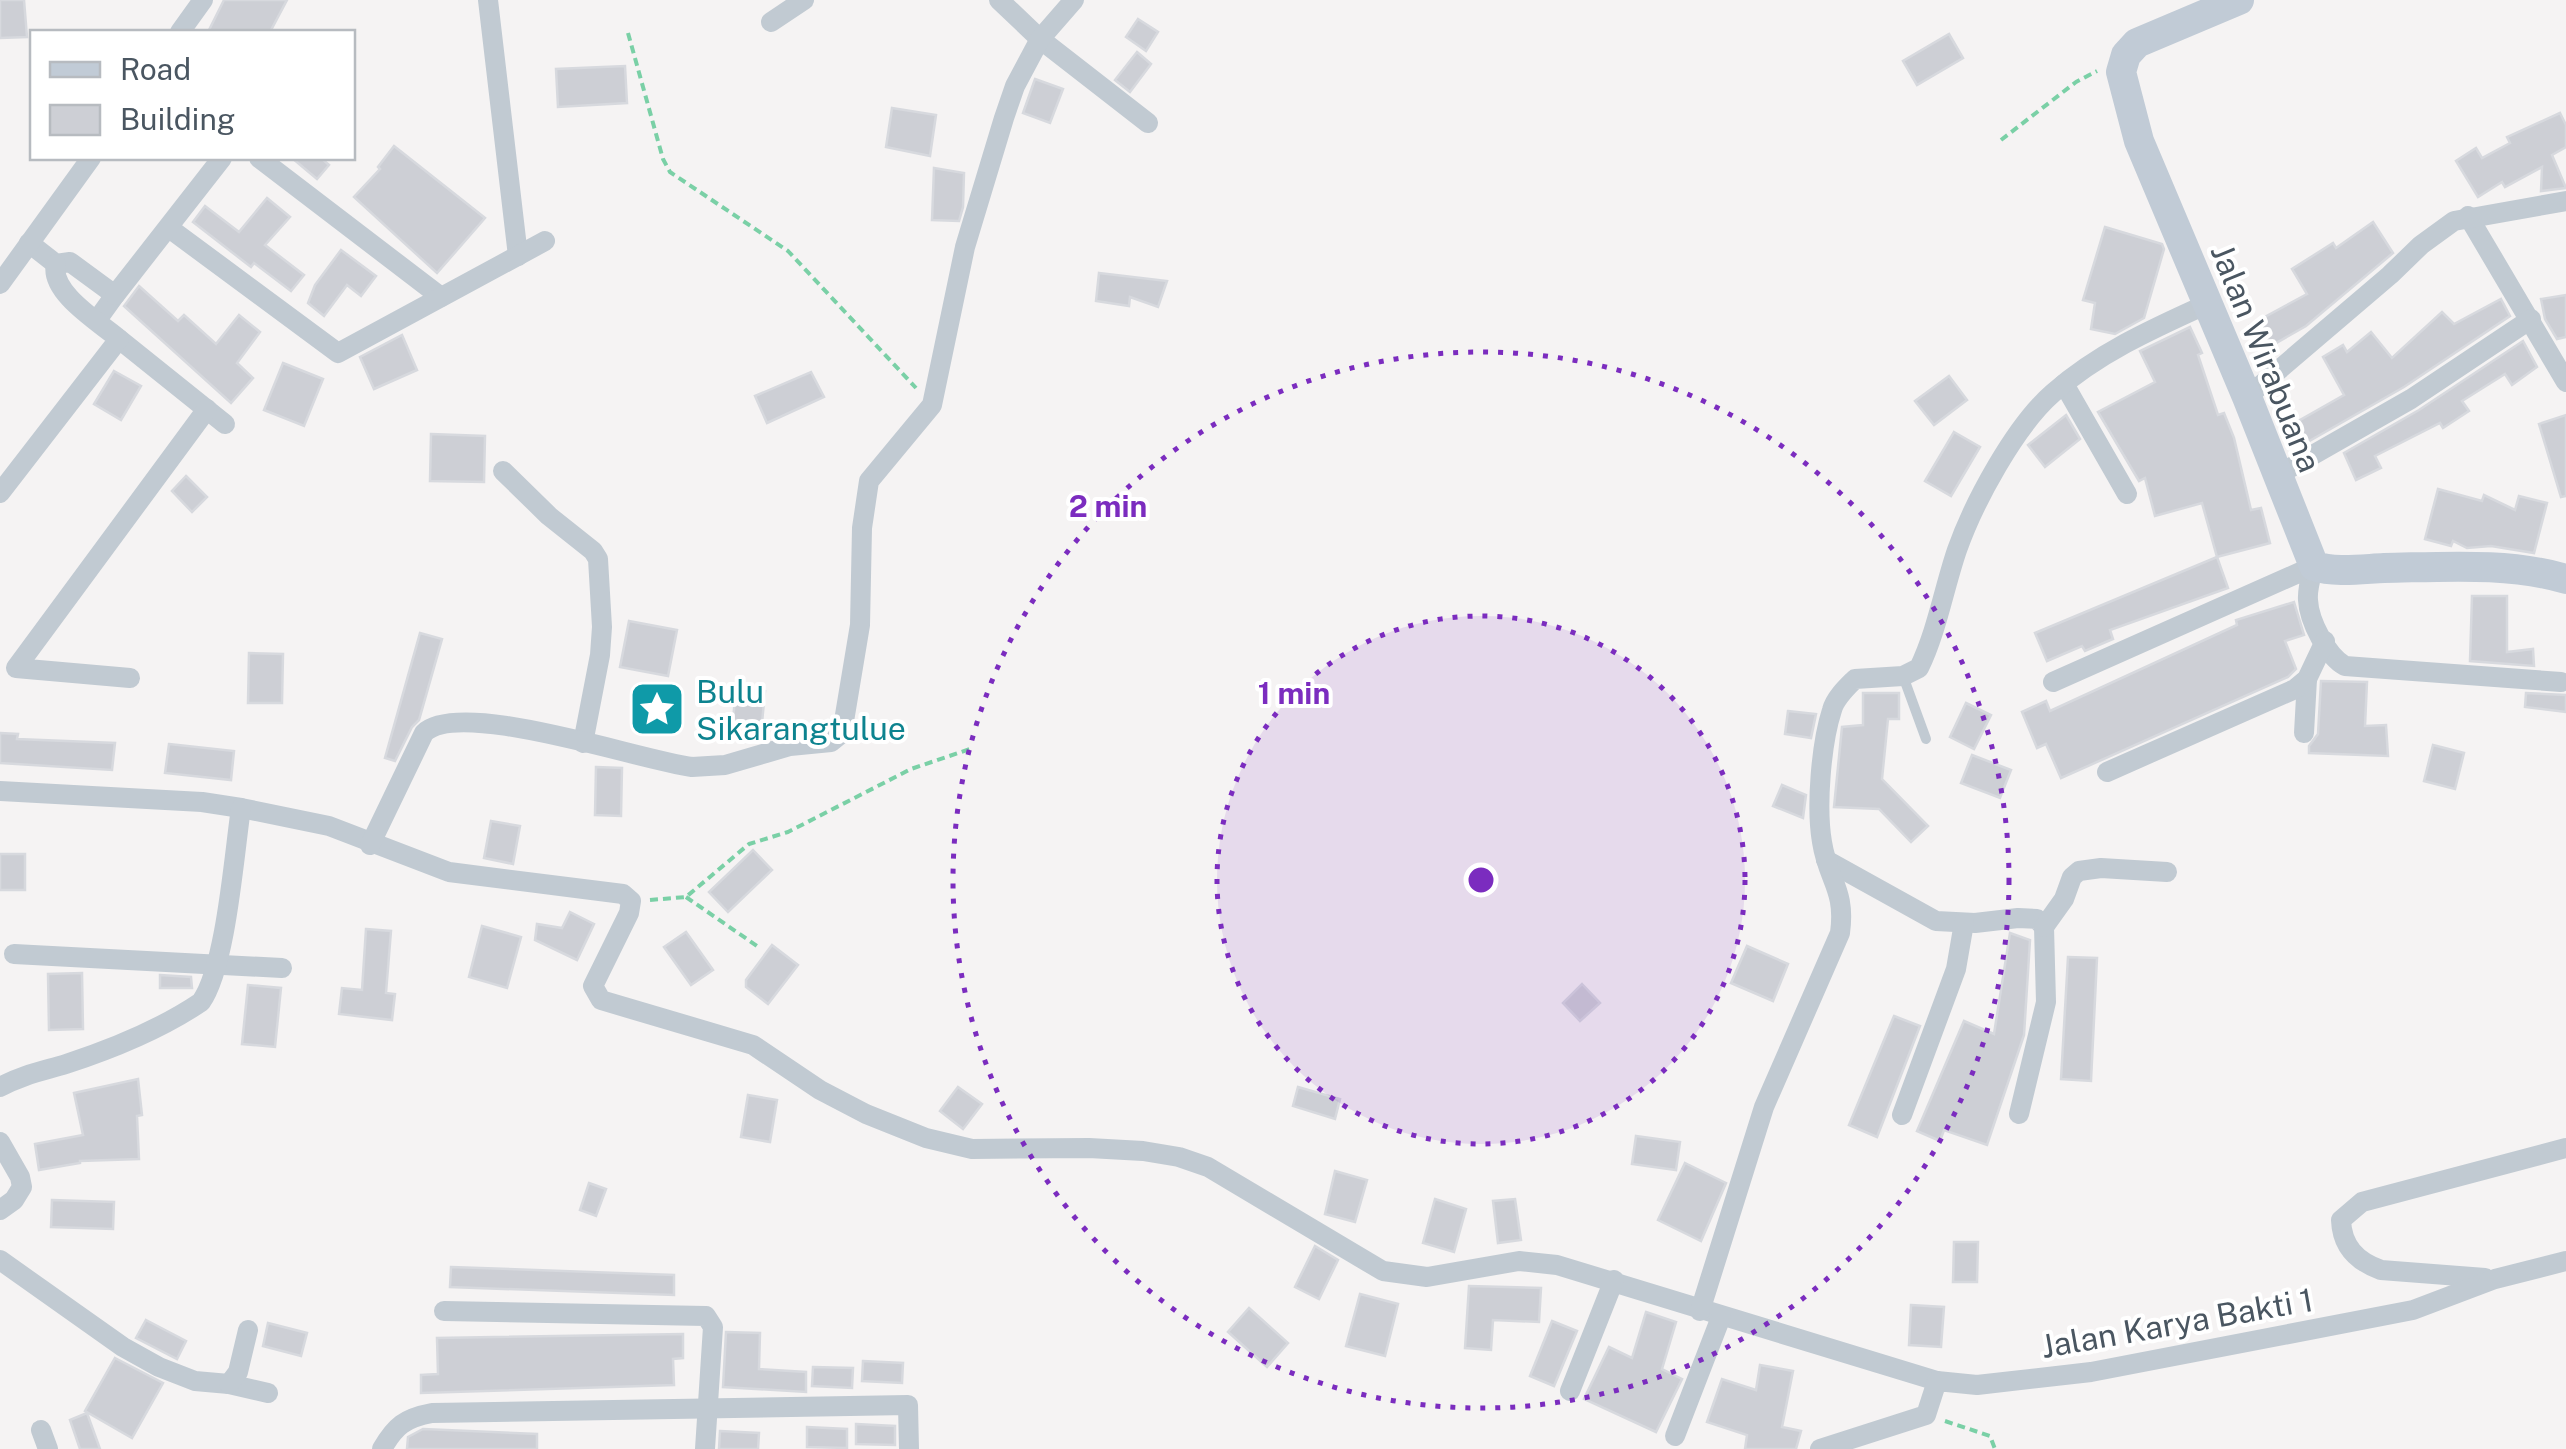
<svg xmlns="http://www.w3.org/2000/svg" width="2566" height="1449" viewBox="0 0 2566 1449" font-family="'Public Sans',sans-serif">
	<style>
		.building { fill: #cdcfd5; stroke: #d7d9de; stroke-width: 2.5 }
		.lines { fill: none; stroke-linecap: round; stroke-linejoin: round }
		.path { stroke: #7ad0a6; stroke-width: 4; stroke-dasharray: 8 5; stroke-linecap: butt }
		.lane { stroke: #c1cad2; stroke-width: 10 }
		.street { stroke: #c1cad2; stroke-width: 20 }
		.secondary { stroke: #c1cbd6; stroke-width: 30 }
		.ring { fill: none; stroke: #7b2cbf; stroke-width: 5; stroke-dasharray: 5 10 }
		.labels { text-anchor: middle; dominant-baseline: central; stroke-width: 8; stroke-linejoin: round; paint-order: stroke }
		.street-label { font-size: 32px; fill: #4a5661; stroke: #fff }
		.culture-label { font-size: 32px; fill: #0d838f; stroke: #fff; text-anchor: start }
		.centre { fill: #7b2cbf; stroke: #fff; stroke-width: 5 }
		.ring-label { font-size: 30px; text-anchor: middle; font-weight: bold; fill: #7b2cbf; stroke: #fff; stroke-width: 8; stroke-linejoin: round; paint-order: stroke }
	</style>
	<rect width="100%" height="100%" fill="#f5f3f3"/>
	<g class="building">
		<path d="M0 0H24L27 37 0 38Z"/>
		<path d="M224 0H287L270 32H208Z"/>
		<path d="M1138 19 1158 32 1146 51 1126 37Z"/>
		<path d="M1949 34 1963 58 1917 85 1903 61Z"/>
		<path d="M1137 52 1151 64 1130 92 1115 80Z"/>
		<path d="M625 66 627 103 558 107 556 69Z"/>
		<path d="M1035 79 1063 89 1050 123 1023 113Z"/>
		<path d="M892 108 936 115 930 156 886 147Z"/>
		<path d="M2560 113 2566 125V147L2552 155 2566 188 2541 191 2542 167 2505 187 2502 182 2478 197 2456 161 2476 148 2482 158 2510 143 2507 137Z"/>
		<path d="M394 146 485 218 437 273 354 197 380 169 378 167Z"/>
		<path d="M292 158H321L329 165 317 179Z"/>
		<path d="M934 168 964 173 963 207 959 221 932 220Z"/>
		<path d="M267 198 290 217 265 245 304 275 291 291 254 263 251 267 193 222 205 206 239 232Z"/>
		<path d="M2373 222 2393 253 2306 326 2264 350 2250 325 2307 294 2292 269 2333 243 2336 248Z"/>
		<path d="M2105 227 2162 244 2164 249 2144 318 2115 334 2091 329 2095 303 2083 300Z"/>
		<path d="M341 250 376 276 361 296 347 285 324 316 308 303 315 285Z"/>
		<path d="M1099 273 1167 281 1158 307 1130 297 1129 306 1096 301Z"/>
		<path d="M139 286 178 321 184 315 216 344 239 315 260 332 237 363 253 378 231 403 124 306Z"/>
		<path d="M2566 295V337L2557 339 2545 319 2541 299Z"/>
		<path d="M2501 299 2510 316 2404 387 2297 448 2286 428 2344 395 2323 357 2343 345 2347 352 2371 332 2392 358 2442 312 2454 324Z"/>
		<path d="M2190 327 2202 353 2198 355 2218 415 2224 413 2234 438 2251 510 2261 508 2270 543 2217 557 2202 503 2155 516 2145 478 2139 481 2098 412 2155 382 2140 351Z"/>
		<path d="M402 335 417 370 374 389 360 357Z"/>
		<path d="M2523 341 2537 367 2512 385 2505 374 2462 401 2469 411 2443 428 2440 423 2375 456 2381 468 2356 480 2344 453 2419 410Z"/>
		<path d="M283 363 323 379 304 426 264 410Z"/>
		<path d="M114 371 141 386 121 420 94 404Z"/>
		<path d="M811 372 824 397 767 423 755 396Z"/>
		<path d="M1949 376 1967 400 1934 425 1915 401Z"/>
		<path d="M2066 415 2080 439 2045 467 2028 445Z"/>
		<path d="M2566 415V496L2561 497 2539 424Z"/>
		<path d="M1954 432 1980 447 1951 496 1925 481Z"/>
		<path d="M431 434 485 436 484 482 430 481Z"/>
		<path d="M186 476 207 497 192 512 172 491Z"/>
		<path d="M2438 489 2482 501 2484 495 2515 510 2519 496 2547 503 2534 553 2491 546 2467 548 2453 541 2451 546 2425 539Z"/>
		<path d="M2217 557 2228 588 2110 630 2113 639 2085 651 2082 646 2047 661 2035 633Z"/>
		<path d="M2472 596H2507V652L2533 649 2534 666 2470 661Z"/>
		<path d="M2294 602 2304 635 2285 641 2296 669 2288 677 2061 778 2046 744 2037 748 2022 712 2046 701 2050 711 2237 625 2236 620Z"/>
		<path d="M629 621 677 630 668 676 620 667Z"/>
		<path d="M420 633 442 639 419 720 412 727 395 761 385 758Z"/>
		<path d="M249 653 283 654 282 703H248Z"/>
		<path d="M2321 681 2367 682 2365 726 2386 725 2388 756 2309 753V746L2318 734Z"/>
		<path d="M736 688 765 691 762 723 733 720Z"/>
		<path d="M1863 693H1899V719H1888L1882 779 1928 826 1911 842 1879 809 1834 807 1842 727 1863 725Z"/>
		<path d="M2526 693 2566 695V712L2525 707Z"/>
		<path d="M1966 703 1991 715 1974 749 1950 737Z"/>
		<path d="M1788 711 1816 714 1811 738 1785 734Z"/>
		<path d="M0 733 18 734 17 739 115 743 112 770 0 763Z"/>
		<path d="M169 744 234 751 231 780 165 773Z"/>
		<path d="M2433 745 2464 753 2455 789 2424 781Z"/>
		<path d="M1972 755 2011 770 2000 798 1961 783Z"/>
		<path d="M596 767 622 768 621 816 595 815Z"/>
		<path d="M1782 785 1806 795 1803 818 1773 806Z"/>
		<path d="M491 821 520 826 513 864 484 858Z"/>
		<path d="M753 850 772 870 728 912 709 892Z"/>
		<rect x="0" y="854" width="25" height="36"/>
		<path d="M570 912 594 924 577 960 535 940 537 924 562 928Z"/>
		<path d="M482 926 521 937 507 988 469 977Z"/>
		<path d="M366 929 391 931 386 993 395 994 392 1020 339 1014 342 988 362 990Z"/>
		<path d="M686 932 713 970 691 985 664 947Z"/>
		<path d="M2010 933 2030 940 2024 1035 1987 1145 1944 1130 1940 1141 1917 1131 1964 1021 1994 1034Z"/>
		<path d="M772 945 798 965 768 1004 746 987V980Z"/>
		<path d="M1747 946 1788 964 1773 1001 1731 983Z"/>
		<path d="M2068 957 2097 958 2091 1081 2061 1079Z"/>
		<path d="M82 973 83 1029 49 1030 48 974Z"/>
		<path d="M160 975 191 977 192 988H160Z"/>
		<path d="M1582 984 1600 1003 1580 1021 1563 1003Z"/>
		<path d="M248 985 281 988 275 1047 242 1044Z"/>
		<path d="M1894 1016 1920 1026 1877 1137 1849 1125Z"/>
		<path d="M138 1079 142 1115 137 1116 139 1159 80 1161V1163L39 1170 35 1144 83 1135 74 1093Z"/>
		<path d="M958 1087 982 1104 963 1129 940 1111Z"/>
		<path d="M1298 1087 1340 1099 1335 1119 1293 1106Z"/>
		<path d="M748 1095 777 1100 770 1142 741 1137Z"/>
		<path d="M1636 1136 1680 1142 1676 1170 1632 1164Z"/>
		<path d="M1685 1163 1726 1183 1701 1241 1658 1220Z"/>
		<path d="M1335 1171 1367 1180 1355 1222 1325 1214Z"/>
		<path d="M589 1183 606 1189 596 1216 580 1210Z"/>
		<path d="M1435 1199 1466 1209 1454 1252 1423 1243Z"/>
		<path d="M1515 1199 1521 1240 1498 1243 1493 1201Z"/>
		<path d="M52 1200 114 1202 113 1229 51 1227Z"/>
		<path d="M1954 1242H1978L1977 1282H1953Z"/>
		<path d="M1315 1246 1338 1260 1319 1299 1295 1287Z"/>
		<path d="M451 1267 674 1275V1295L450 1287Z"/>
		<path d="M1469 1286 1541 1288 1539 1322 1493 1320 1491 1350 1465 1348Z"/>
		<path d="M1360 1294 1398 1304 1385 1356 1346 1346Z"/>
		<path d="M1911 1305 1944 1307 1941 1347 1909 1345Z"/>
		<path d="M1249 1308 1288 1343 1267 1367 1228 1332Z"/>
		<path d="M1646 1312 1676 1322 1662 1369 1682 1379 1656 1432 1584 1399 1609 1347 1632 1358Z"/>
		<path d="M146 1320 186 1341 177 1359 136 1338Z"/>
		<path d="M1552 1321 1577 1331 1554 1386 1530 1376Z"/>
		<path d="M268 1323 307 1333 301 1356 263 1346Z"/>
		<path d="M726 1332 760 1333 759 1369 806 1372V1392L723 1387Z"/>
		<path d="M683 1334V1358L673 1359 674 1385 421 1393V1375L438 1374 437 1338Z"/>
		<path d="M115 1358 163 1383 132 1438 85 1411Z"/>
		<path d="M863 1361 903 1363 902 1383 862 1381Z"/>
		<path d="M1760 1365 1793 1371 1782 1427 1801 1431 1796 1449H1745L1747 1435 1707 1422 1722 1379 1756 1390Z"/>
		<path d="M813 1367 853 1368 852 1388 812 1386Z"/>
		<path d="M87 1413 100 1449H80L70 1420Z"/>
		<path d="M856 1424 895 1426V1445L856 1444Z"/>
		<path d="M807 1427 847 1429V1448L807 1447Z"/>
		<path d="M423 1429 537 1434V1449H407L408 1437Z"/>
		<path d="M720 1431 759 1433 758 1449H719Z"/>
	</g>
	<g class="lines">
		<g class="path">
			<path d="M628 33 663 159 670 172 788 251 916 388"/>
			<path d="M2001 140 2076 82 2097 71"/>
			<path d="M686 897 757 946"/>
			<path d="M650 900 686 897 749 844 788 832 911 769 970 749"/>
			<path d="M1945 1421 1990 1436 1995 1449"/>
		</g>
		<path class="lane" d="M1903 676 1926 739"/>
		<g class="street">
			<path d="M488 0 518 256"/>
			<path d="M999 0 1040 39 1148 123"/>
			<path d="M771 22 804 0"/>
			<path d="M180 32 203 0"/>
			<path d="M259 158 441 297"/>
			<path d="M2468 216 2566 382"/>
			<path d="M169 228 338 353 545 241"/>
			<path d="M29 243 56 264 70 262 115 295 97 320"/>
			<path d="M0 284 91 158"/>
			<path d="M115 295 222 158"/>
			<path d="M119 339 225 424"/>
			<path d="M2064 384 2127 494"/>
			<path d="M2247 397 2390 275 2421 245 2454 221 2566 201"/>
			<path d="M503 471 549 516 593 551 598 559 602 627 600 655 583 743"/>
			<path d="M2276 476 2411 399 2531 319"/>
			<path d="M0 493 119 339C99 322 49 292 56 264"/>
			<path d="M130 678 16 668 207 409"/>
			<path d="M2053 682 2314 566C2311 577 2307 589 2308 600 2309 621 2327 656 2345 666L2561 682"/>
			<path d="M2304 733 2307 679"/>
			<path d="M2107 772 2295 689 2307 679 2325 641"/>
			<path d="M0 791 202 802 241 808 329 826 449 872 623 894 631 901 629 913 593 986 601 1000 753 1045 820 1090 866 1114 926 1138 972 1149 1089 1148 1143 1151 1179 1157 1208 1167 1383 1271 1427 1277 1519 1261 1557 1265 1937 1381"/>
			<path d="M370 845 424 733C459 698 639 760 692 767L725 765 790 746 831 742 842 733 860 625 862 528 869 481 932 405 965 247 1004 118 1015 86 1040 39 1074 0"/>
			<path d="M1826 860 1936 921 1975 923 2018 918 2037 919 2044 927 2046 1002 2019 1114"/>
			<path d="M2044 927 2064 899 2072 877 2079 871 2101 868 2167 872"/>
			<path d="M14 954 282 968"/>
			<path d="M0 1087C22 1075 43 1071 66 1064 112 1049 161 1029 201 1002 226 967 234 855 241 808"/>
			<path d="M1902 1115 1956 969 1964 923"/>
			<path d="M0 1142 20 1177 22 1187 14 1200 0 1210"/>
			<path d="M0 1260 123 1347 159 1367 195 1381 229 1384 268 1393"/>
			<path d="M2485 1278 2381 1270C2356 1261 2342 1246 2341 1220L2362 1202 2566 1148"/>
			<path d="M444 1311 706 1316 713 1327 705 1449"/>
			<path d="M1700 1311 1764 1107 1840 933C1846 889 1828 881 1822 842 1816 807 1821 744 1832 710 1835 698 1847 687 1855 679L1903 676 1919 668C1937 631 1944 588 1957 550 1974 502 2015 426 2053 393 2098 353 2154 328 2207 304"/>
			<path d="M229 1384 238 1372 248 1330"/>
			<path d="M1570 1391 1614 1280"/>
			<path d="M41 1430 48 1449"/>
			<path d="M1675 1436 1721 1317"/>
			<path d="M382 1449C395 1426 405 1418 432 1413L908 1405 909 1449"/>
			<path d="M1820 1449 1926 1415 1937 1381 1977 1385 2091 1372 2413 1310 2495 1279 2566 1261"/>
		</g>
		<path class="secondary" d="M2239 0 2137 43 2126 55 2121 72 2139 141 2247 397 2314 566C2335 573 2362 569 2384 568 2444 567 2509 562 2566 579"/>
	</g>
	<circle cx="1481" cy="880" r="264" fill="#7b2cbf" fill-opacity=".12"/>
	<g class="ring">
		<circle cx="1481" cy="880" r="264"/>
		<circle cx="1481" cy="880" r="528"/>
	</g>
	<defs>
		<g id="sight-square" transform="scale(2.875)"><rect x="-9" y="-9" width="18" height="18" rx="4" fill="#0f9aa8" stroke="#fff"/><path d="M0-6L1.8-2.2L6-1.7L2.9 1.2L3.7 5.4L0 3.3L-3.7 5.4L-2.9 1.2L-6-1.7L-1.8-2.2Z" fill="#fff"/></g>
	</defs>
	<g fill-rule="evenodd">
		<use href="#sight-square" x="657" y="709"/>
	</g>
	<g class="labels">
		<g class="street-label">
			<text transform="translate(2266 358) rotate(68)">Jalan Wirabuana</text>
			<text transform="translate(2177 1323) rotate(-10)">Jalan Karya Bakti 1</text>
		</g>
		<g class="culture-label">
			<text x="696" y="691">Bulu<tspan x="696" dy="37">Sikarangtulue</tspan></text>
		</g>
	</g>
	<circle cx="1481" cy="880" r="15" class="centre"/>
	<g class="ring-label">
		<text x="1108" y="517">2 min</text>
		<text x="1294" y="704">1 min</text>
	</g>
	<rect x="30" y="30" width="325" height="130" fill="#ffffff" stroke="#b7bbc0" stroke-width="2.5"/>
	<rect x="50" y="62" width="50" height="15" fill="#c1cbd6" stroke="#b7bbc0" stroke-width="2.5"/>
	<text x="120" y="80" font-size="30" fill="#4a5661">Road</text>
	<rect x="50" y="105" width="50" height="30" fill="#cdcfd5" stroke="#b7bbc0" stroke-width="2.5"/>
	<text x="120" y="130" font-size="30" fill="#4a5661">Building</text>
</svg>
